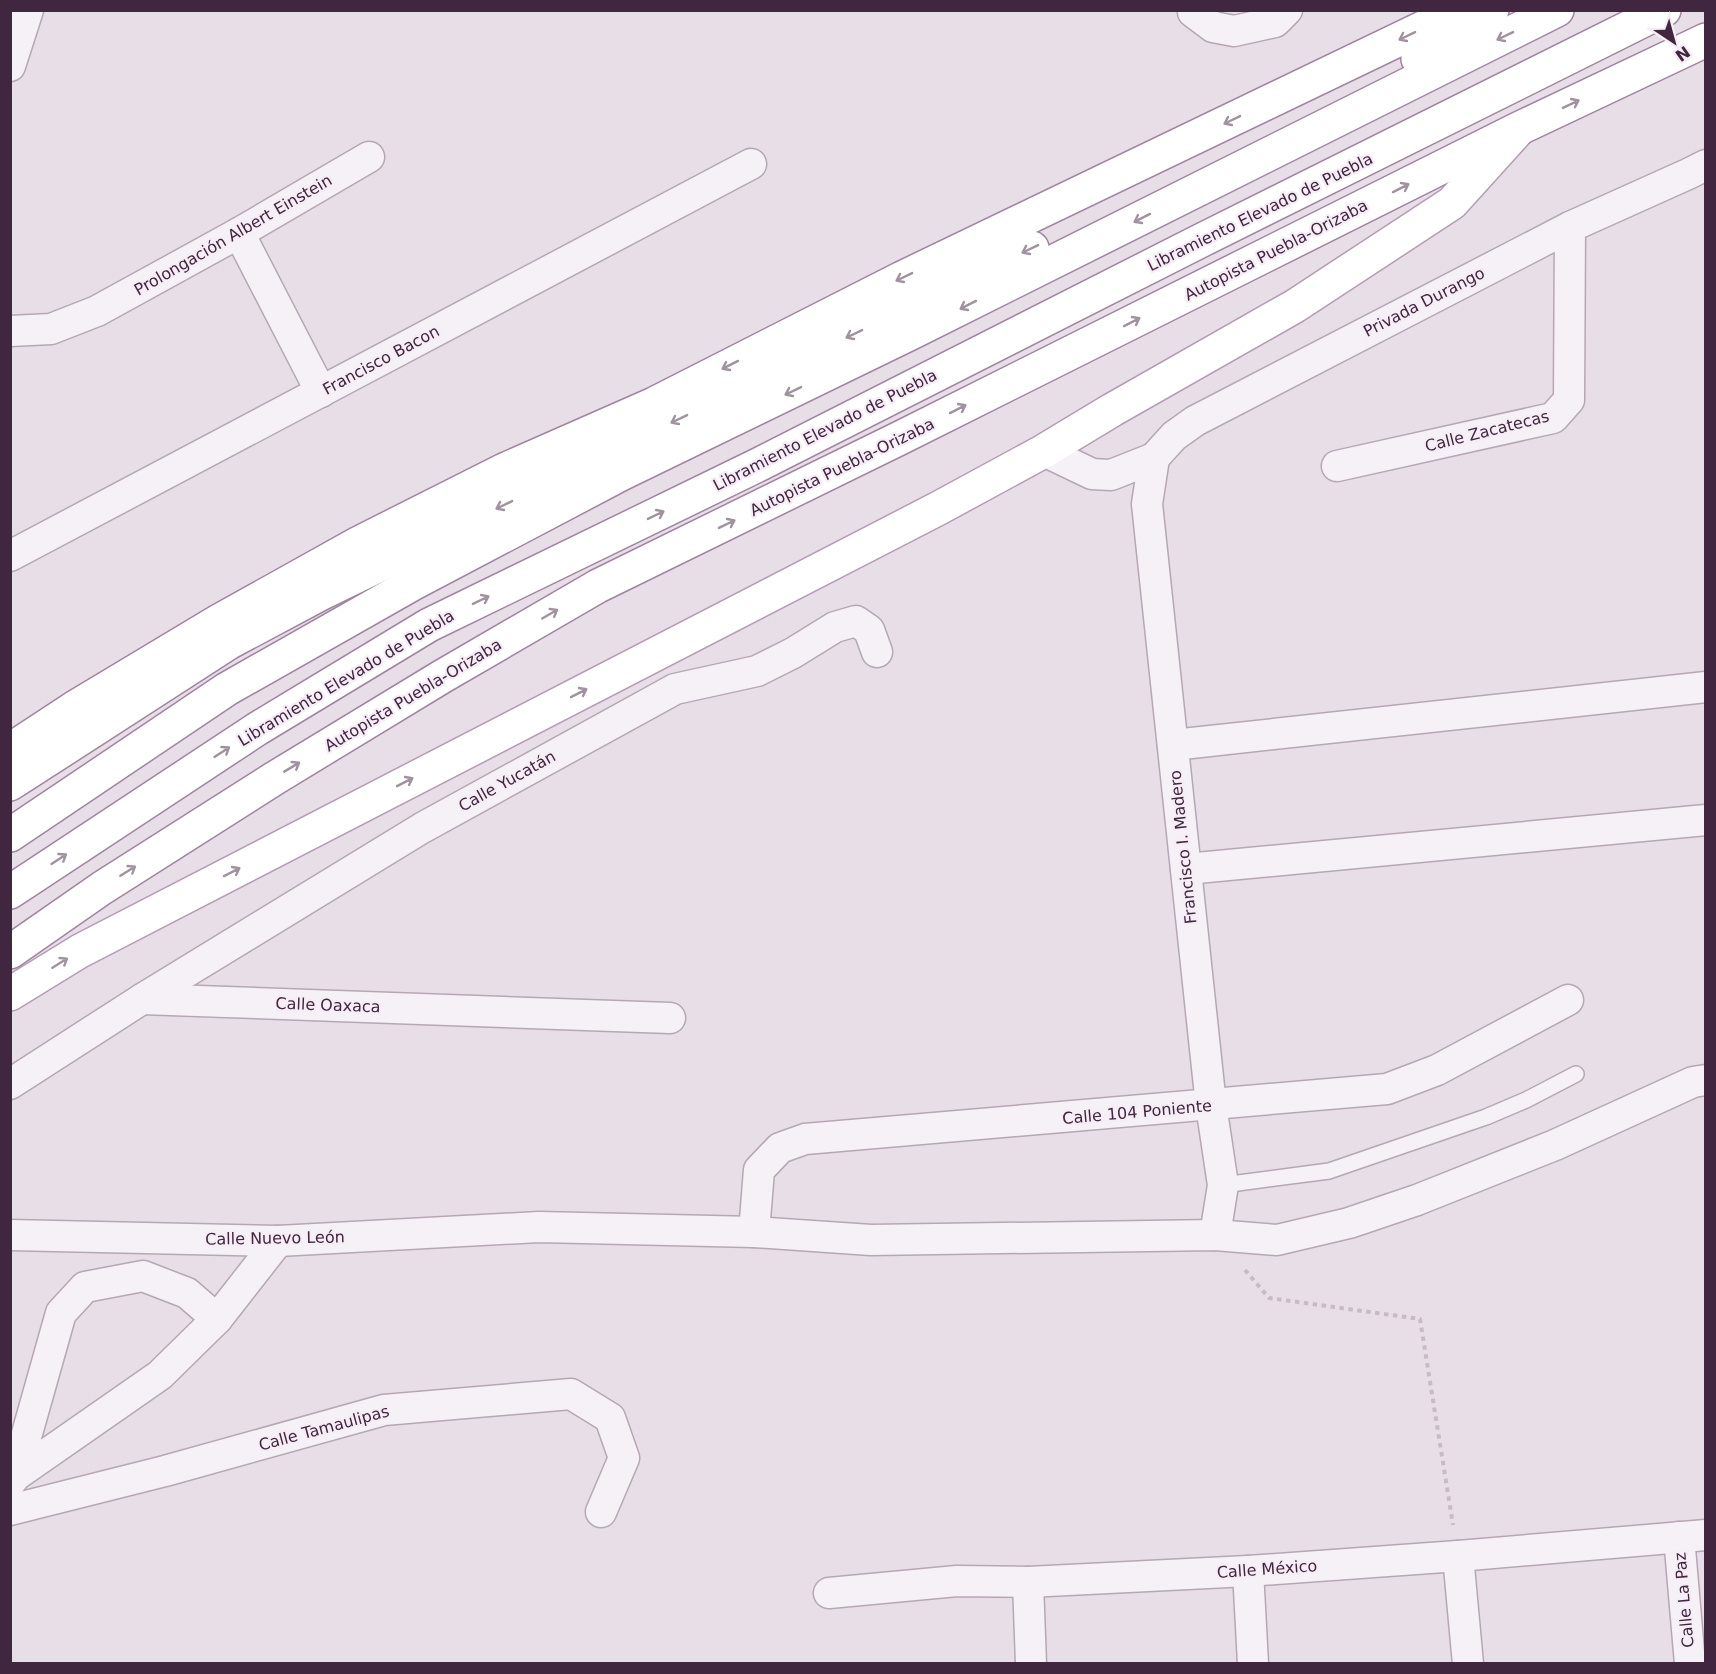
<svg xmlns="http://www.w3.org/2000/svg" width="1716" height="1674" viewBox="0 0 1716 1674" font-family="'DejaVu Sans',sans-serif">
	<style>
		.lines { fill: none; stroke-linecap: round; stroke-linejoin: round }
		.service-casing { stroke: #b6a7b5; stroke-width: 18 }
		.minor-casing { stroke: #b6a7b5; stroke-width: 33 }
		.primary-casing { stroke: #b59cb5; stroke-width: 36 }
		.motorway-casing { stroke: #a084a0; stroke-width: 36 }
		.path { stroke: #c7bcc6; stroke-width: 4; stroke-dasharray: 4.5 4.5; stroke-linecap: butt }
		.service { stroke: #f6f1f6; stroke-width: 15 }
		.minor { stroke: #f6f1f6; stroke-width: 30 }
		.primary { stroke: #fff; stroke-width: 33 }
		.motorway { stroke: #fff; stroke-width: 33 }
		.oneway { stroke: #a0929f }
		.labels { text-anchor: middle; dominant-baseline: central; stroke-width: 4.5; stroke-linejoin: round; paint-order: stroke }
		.street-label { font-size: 16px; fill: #40263f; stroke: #f6edf6 }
	</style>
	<rect width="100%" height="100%" fill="#e8dee8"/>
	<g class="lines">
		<g class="service-casing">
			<path id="service" d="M1223 1185 1329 1171 1486 1117 1526 1100 1576 1074"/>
		</g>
		<g class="minor-casing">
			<g id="minor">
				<path d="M1193 10V12L1213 27 1234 31 1275 22 1287 10"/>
				<path d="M10 66 28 10"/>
				<path d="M239 233 321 392"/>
				<path d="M10 331 51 329 97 311 239 233 369 157"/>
				<path d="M1044 451 1092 474 1111 475 1154 458 1174 436 1195 421 1570 227 1688 174 1706 165"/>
				<path d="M1154 458 1147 504 1211 1105 1223 1185 1215 1235"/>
				<path d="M1337 466 1553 418 1569 400 1570 227"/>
				<path d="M10 556 751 164"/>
				<path d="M1173 745 1706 687"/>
				<path d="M1186 869 1706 820"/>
				<path d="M142 999 670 1018"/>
				<path d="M10 1084 142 999 422 828 675 689 757 671 793 653 835 627 856 621 869 630 877 652"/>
				<path d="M754 1232 759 1170 780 1148 805 1139 1387 1089 1437 1070 1568 1000"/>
				<path d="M10 1235 278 1241 539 1227 754 1232 871 1240 1215 1235 1277 1240 1349 1223 1417 1200 1555 1145 1693 1082 1706 1080"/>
				<path d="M15 1476 160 1375 217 1319 278 1241"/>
				<path d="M10 1483 15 1476 61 1313 85 1287 143 1276 187 1293 217 1319"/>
				<path d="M10 1510 165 1471 384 1410 571 1394 610 1418 624 1458 601 1512"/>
				<path d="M1679 1537 1690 1664"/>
				<path d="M1458 1556 1468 1664"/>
				<path d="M1248 1571 1253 1664"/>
				<path d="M1028 1582 1031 1664"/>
				<path d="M829 1593 957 1581 1028 1582 1248 1571 1458 1556 1706 1535"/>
			</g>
		</g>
		<g class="primary-casing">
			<path id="primary" d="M10 994 80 951 939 508 1044 451 1112 410 1295 306 1452 203 1518 130"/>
		</g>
		<g class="motorway-casing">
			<g id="motorway">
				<path d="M1418 59 1492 10"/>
				<path d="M10 750 74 708 219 621 359 543 504 470 654 404 902 278 1460 10"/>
				<path d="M10 784 230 642 320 594 1032 248"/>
				<path d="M10 835 227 689 414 583 621 474 913 332 1557 10"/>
				<path d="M10 892 257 729 429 625 758 465 1202 240 1664 10"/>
				<path d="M10 952 102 888 275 778 443 676 598 586 900 438 1518 129 1706 40"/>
			</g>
		</g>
		<path class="path" d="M1245 1270 1269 1298 1420 1319 1453 1525"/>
		<use href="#service" class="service"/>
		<use href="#minor" class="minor"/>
		<use href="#primary" class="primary"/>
		<use href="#motorway" class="motorway"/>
	</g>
	<defs><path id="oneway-shaft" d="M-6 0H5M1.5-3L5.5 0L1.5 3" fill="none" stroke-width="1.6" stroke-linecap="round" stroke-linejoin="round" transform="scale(1.5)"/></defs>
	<g class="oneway">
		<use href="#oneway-shaft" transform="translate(1407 36) rotate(154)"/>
		<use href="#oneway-shaft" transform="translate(1505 36) rotate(154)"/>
		<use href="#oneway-shaft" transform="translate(1571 104) rotate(-25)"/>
		<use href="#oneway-shaft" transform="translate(1232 120) rotate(154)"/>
		<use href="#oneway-shaft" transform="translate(1401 188) rotate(-27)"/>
		<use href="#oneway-shaft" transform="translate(1142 218) rotate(153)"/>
		<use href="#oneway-shaft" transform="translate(1030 249) rotate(154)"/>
		<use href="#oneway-shaft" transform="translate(904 277) rotate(154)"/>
		<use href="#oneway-shaft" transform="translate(968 305) rotate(153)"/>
		<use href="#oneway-shaft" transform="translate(1132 322) rotate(-27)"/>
		<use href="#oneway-shaft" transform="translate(854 334) rotate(154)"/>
		<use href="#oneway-shaft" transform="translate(730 365) rotate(153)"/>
		<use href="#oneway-shaft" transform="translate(793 391) rotate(154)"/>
		<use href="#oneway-shaft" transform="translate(958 409) rotate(-27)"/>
		<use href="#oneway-shaft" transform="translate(679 419) rotate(154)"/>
		<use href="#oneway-shaft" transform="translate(504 505) rotate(154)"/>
		<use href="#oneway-shaft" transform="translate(656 515) rotate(-26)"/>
		<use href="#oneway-shaft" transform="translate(727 524) rotate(-26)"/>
		<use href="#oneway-shaft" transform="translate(481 600) rotate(-26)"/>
		<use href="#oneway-shaft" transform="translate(550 614) rotate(-30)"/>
		<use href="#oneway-shaft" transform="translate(579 693) rotate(-27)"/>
		<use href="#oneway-shaft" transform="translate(222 752) rotate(-33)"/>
		<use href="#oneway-shaft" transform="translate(292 767) rotate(-31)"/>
		<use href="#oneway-shaft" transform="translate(405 782) rotate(-27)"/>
		<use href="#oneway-shaft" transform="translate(59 859) rotate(-33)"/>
		<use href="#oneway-shaft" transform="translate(128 871) rotate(-32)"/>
		<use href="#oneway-shaft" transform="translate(232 872) rotate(-27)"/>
		<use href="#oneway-shaft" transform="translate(60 963) rotate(-32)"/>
	</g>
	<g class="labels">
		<g class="street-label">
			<text transform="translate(1260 212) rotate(-26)">Libramiento Elevado de Puebla</text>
			<text transform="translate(233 235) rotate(-30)">Prolongación Albert Einstein</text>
			<text transform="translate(1276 250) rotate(-27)">Autopista Puebla-Orizaba</text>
			<text transform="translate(1424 302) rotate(-27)">Privada Durango</text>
			<text transform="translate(381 360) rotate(-28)">Francisco Bacon</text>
			<text transform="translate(825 430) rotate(-27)">Libramiento Elevado de Puebla</text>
			<text transform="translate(1487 431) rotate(-14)">Calle Zacatecas</text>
			<text transform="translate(842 467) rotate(-26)">Autopista Puebla-Orizaba</text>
			<text transform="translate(346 678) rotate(-31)">Libramiento Elevado de Puebla</text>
			<text transform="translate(413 695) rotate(-31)">Autopista Puebla-Orizaba</text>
			<text transform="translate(507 781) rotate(-29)">Calle Yucatán</text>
			<text transform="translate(1183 847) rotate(-96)">Francisco I. Madero</text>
			<text transform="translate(328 1005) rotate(2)">Calle Oaxaca</text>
			<text transform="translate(1137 1112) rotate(-5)">Calle 104 Poniente</text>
			<text transform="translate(275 1238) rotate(-1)">Calle Nuevo León</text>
			<text transform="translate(324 1428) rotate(-15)">Calle Tamaulipas</text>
			<text transform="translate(1267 1569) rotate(-4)">Calle México</text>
			<text transform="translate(1684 1600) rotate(-95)">Calle La Paz</text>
		</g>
	</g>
	<rect width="1716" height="1674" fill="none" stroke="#40263f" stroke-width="24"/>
	<g transform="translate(1674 42) rotate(144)" stroke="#f6edf6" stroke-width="4.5" paint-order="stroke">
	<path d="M0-4.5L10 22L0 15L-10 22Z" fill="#40263f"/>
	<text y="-9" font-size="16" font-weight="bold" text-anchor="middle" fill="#40263f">N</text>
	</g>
</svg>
